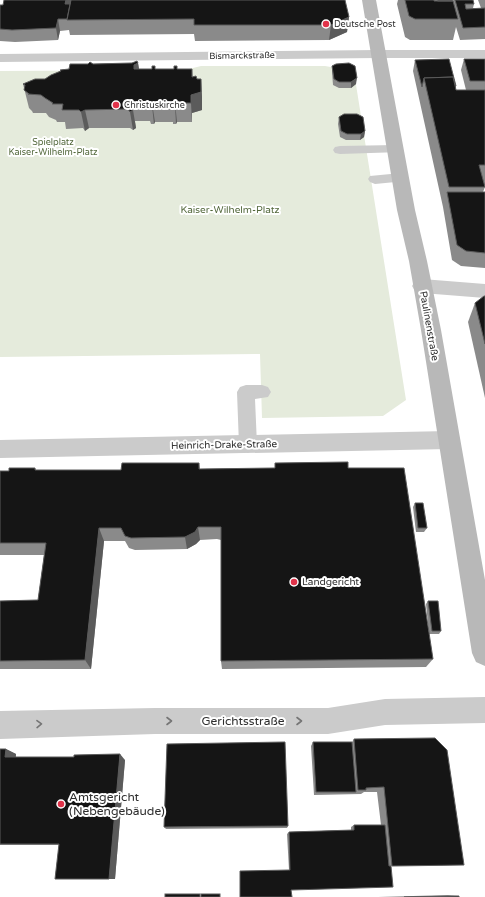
<svg xmlns="http://www.w3.org/2000/svg" width="485" height="897" viewBox="0 0 485 897" font-family="'Varela Round',sans-serif">
	<style>
		.green { fill: #e5ebdc }
		.lines { fill: none; stroke-linecap: round; stroke-linejoin: round }
		.service { fill: #cbcbcb; fill-rule: evenodd }
		.minor { fill: #cbcbcb; fill-rule: evenodd }
		.tertiary { fill: #cbcbcb; fill-rule: evenodd }
		.secondary { fill: #b8b8b8; fill-rule: evenodd }
		.wall { fill: #8a8a8a }
		.shaded-wall { fill: #5b5b5b }
		.building { fill: #151515; stroke: #5b5b5b }
		.oneway { stroke: #757575 }
		.poi-dot { fill: #e1334a; stroke: #fff; stroke-width: 1.5 }
		.labels { text-anchor: middle; dominant-baseline: central; stroke-width: 4; stroke-linejoin: round; paint-order: stroke }
		.far-poi-label { font-size: 9px; fill: #2e2e2e; stroke: #fff; text-anchor: start }
		.far-street-label { font-size: 9px; fill: #2e2e2e; stroke: #fff }
		.far-park-label { font-size: 9px; fill: #53683c; stroke: #fff }
		.park-label { font-size: 10px; fill: #53683c; stroke: #fff }
		.street-label { font-size: 10px; fill: #2e2e2e; stroke: #fff }
		.poi-label { font-size: 10px; fill: #2e2e2e; stroke: #fff; text-anchor: start }
		.near-street-label { font-size: 12px; fill: #2e2e2e; stroke: #fff }
		.near-poi-label { font-size: 12px; fill: #2e2e2e; stroke: #fff; text-anchor: start }
	</style>
	<rect width="100%" height="100%" fill="#fff"/>
	<path class="green" d="M201 66H325L348 70 354 72 406 400 383 416 262 418 260 354 0 357V71L185 70Z"/>
	<g class="lines">
		<g class="service">
			<path d="M396 145 401 146 403 149 401 152 340 154 335 153 333 150 335 147 340 146Z"/>
			<path d="M401 173 406 175 408 178 406 181 375 184 370 182 368 179 370 176Z"/>
			<path d="M246 385H262L268 387 271 392 268 397 255 399 257 445 254 450 248 453 242 450 239 445 237 392 240 387Z"/>
		</g>
		<g class="minor">
			<path d="M378 50H485V58H378L373 57 371 54 373 51Z"/>
			<path d="M422 279 485 284V298L422 293 415 291 412 286 415 281Z"/>
			<path d="M449 431 457 433 460 440 457 447 449 449 0 458V440Z"/>
			<path d="M485 697V723L385 725 328 734H155L0 739V711L155 708H328L385 699Z"/>
		</g>
		<path class="tertiary" d="M378 50 383 51 385 54 383 57 378 58 0 62V54Z"/>
		<path class="secondary" d="M362 0H376L415 210 427 261 441 330 485 580V666L476 662 472 653 421 330 409 261 397 210Z"/>
	</g>
	<g class="wall">
		<path d="M398 0H473L474 4 473 8H481L478 0H485V39L460 40 456 27 453 40H410L405 37 397 4Z"/>
		<path d="M0 5 349 17 347 32 329 40 195 41 194 34 70 35 69 30 60 31 58 40 15 42 0 41Z"/>
		<path d="M464 59H485V185H484L485 187 483 192H485V268L461 266 452 260 443 207 413 71 415 60 456 86V90H466L461 70Z"/>
		<path d="M138 63 139 69H152L155 66V69H174L177 66V69L197 79H201L202 97V110L192 113V122H177L176 124H173V122H155L154 124H151L150 121H135L136 128 133 130 130 128H89L85 131 83 128 66 129 65 122H57L56 120 49 117 46 113H33L32 111 29 108 23 84 45 79 60 71V70L69 69 88 64Z"/>
		<path d="M332 66 356 84 351 88H339L333 85 332 72Z"/>
		<path d="M339 117 365 131 364 137 360 140H346L340 137 338 124Z"/>
		<path d="M485 296V398L468 322 475 303Z"/>
		<path d="M199 463 200 469 275 468V463L348 468 433 659 426 667 222 669 221 661V540L217 539 200 540 196 544 187 549 135 550 129 548 125 541H104L91 669H0V601L38 600 44 555H0V471H9L35 468 36 470H121Z"/>
		<path d="M415 503 427 528 424 532H416L413 507Z"/>
		<path d="M428 601 441 631 439 634H429L426 604Z"/>
		<path d="M354 739 464 865H453L391 866 289 870 287 834 289 832 351 830V827L354 825H381L377 792H364L361 794 314 795 311 746 313 742H352Z"/>
		<path d="M0 749H6L16 754V757L125 760 115 879H55L59 845H0Z"/>
		<path d="M288 826 287 828 166 829 164 827Z"/>
		<path d="M448 895 459 896V897H378Z"/>
	</g>
	<g class="shaded-wall">
		<path d="M66 0H71L68 16 65 4Z"/>
		<path d="M349 17 347 32 329 40 331 25Z"/>
		<path d="M58 19 60 31 58 40 56 28Z"/>
		<path d="M138 63 141 82 134 69V65Z"/>
		<path d="M192 69 193 87 201 79 202 97V110L192 113V122L191 103Z"/>
		<path d="M357 78 356 84 351 88V82Z"/>
		<path d="M131 103 132 111 133 110 136 128 133 130 130 112Z"/>
		<path d="M152 103 155 122 154 124 152 106Z"/>
		<path d="M175 103 177 122 176 124 175 106Z"/>
		<path d="M85 110 89 128 85 131 81 112Z"/>
		<path d="M365 131 364 137 360 140 361 134Z"/>
		<path d="M198 527 200 540 196 544 187 549 185 537Z"/>
		<path d="M99 528 104 541 91 669 85 660Z"/>
		<path d="M6 749 16 754 15 762 5 757Z"/>
		<path d="M120 754 125 760 115 879H109Z"/>
	</g>
	<g class="building">
		<path d="M4 0H66L65 4H70L67 19H58L56 28 12 30 0 29V5H3Z"/>
		<path d="M71 0H345L349 17 331 25H194V19L67 20Z"/>
		<path d="M405 0H434V1H453L458 19H415L409 16Z"/>
		<rect x="438" y="0" width="14" height="1"/>
		<path d="M455 0H473L474 4H465L466 9 485 8V27L463 28Z"/>
		<path d="M449 59 456 86H455L453 77 424 78 422 87 415 60Z"/>
		<path d="M464 59H485V81H470Z"/>
		<path d="M137 61 138 63 134 65V69H152V66H155V69H174V66H177V69H192V77L196 76 197 79H201V92L191 95V103H175V106H171V103H152V106H148V103H131L130 108 133 110 130 112 128 109 85 110 81 112 79 110H62L63 104H52L53 103 45 98 41 95 28 94H29L24 90 25 85 23 84 35 79H45L51 75 61 71 60 70 69 69 70 64H88L90 62 93 64 132 63Z"/>
		<path d="M349 63 355 66 357 78 351 82H339L334 79 332 66 336 64Z"/>
		<path d="M453 77 456 90H485V165H479L485 187H449L424 78Z"/>
		<path d="M344 114H357L363 117 365 131 361 134H347L341 131 339 117Z"/>
		<path d="M447 192H485V253L466 251 457 245Z"/>
		<path d="M484 296H485V344L475 303Z"/>
		<path d="M348 462V468H404L433 659 221 661V527H198L195 532 185 537 131 538 125 536 121 528H99L85 660 0 661V601L38 600 46 543H0V471H9V468H35V470H121L122 463H199V469L275 468V463Z"/>
		<path d="M415 503H423L427 528H418Z"/>
		<path d="M428 601H438L441 631H432Z"/>
		<path d="M435 738 447 750 464 865 392 866 384 787 366 788V790H358L354 739Z"/>
		<path d="M285 742 288 826 164 827 167 744Z"/>
		<path d="M313 742H352L356 792H316Z"/>
		<path d="M0 749H6L5 757H74V755L120 754 109 879H55L59 844H0Z"/>
		<path d="M354 825H385L389 866H391L393 887 291 890 292 897H240V871L290 870 289 832 354 830Z"/>
		<rect x="165" y="894" width="35" height="3"/>
		<rect x="201" y="894" width="19" height="3"/>
		<path d="M459 896V897H404Z"/>
	</g>
	<defs><path id="oneway-chevron" d="M-2-3.5L2.5 0L-2 3.5" fill="none" stroke-width="1.6" stroke-linecap="round" stroke-linejoin="round"/></defs>
	<g class="oneway">
		<use href="#oneway-chevron" transform="translate(169 721)"/>
		<use href="#oneway-chevron" transform="translate(299 721)"/>
		<use href="#oneway-chevron" transform="translate(39 724) rotate(-1)"/>
	</g>
	<g class="poi-dot">
		<circle cx="326" cy="24" r="4"/>
		<circle cx="116" cy="105" r="4"/>
		<circle cx="294" cy="582" r="4"/>
		<circle cx="61" cy="804" r="4"/>
	</g>
	<g class="labels">
		<g class="far-poi-label">
			<text x="334" y="24">Deutsche Post</text>
			<text x="124" y="105">Christuskirche</text>
		</g>
		<g class="far-street-label">
			<text transform="translate(242 56) rotate(-1)">Bismarckstraße</text>
		</g>
		<g class="far-park-label">
			<text x="53" y="142">Spielplatz<tspan x="53" dy="10">Kaiser-Wilhelm-Platz</tspan></text>
		</g>
		<g class="park-label">
			<text x="230" y="210">Kaiser-Wilhelm-Platz</text>
		</g>
		<g class="street-label">
			<text transform="translate(429 326) rotate(80)">Paulinenstraße</text>
			<text transform="translate(224 445) rotate(-1)">Heinrich-Drake-Straße</text>
		</g>
		<g class="poi-label">
			<text x="302" y="582">Landgericht</text>
		</g>
		<g class="near-street-label">
			<text x="243" y="721">Gerichtsstraße</text>
		</g>
		<g class="near-poi-label">
			<text x="69" y="797">Amtsgericht<tspan x="69" dy="14">(Nebengebäude)</tspan></text>
		</g>
	</g>
</svg>
